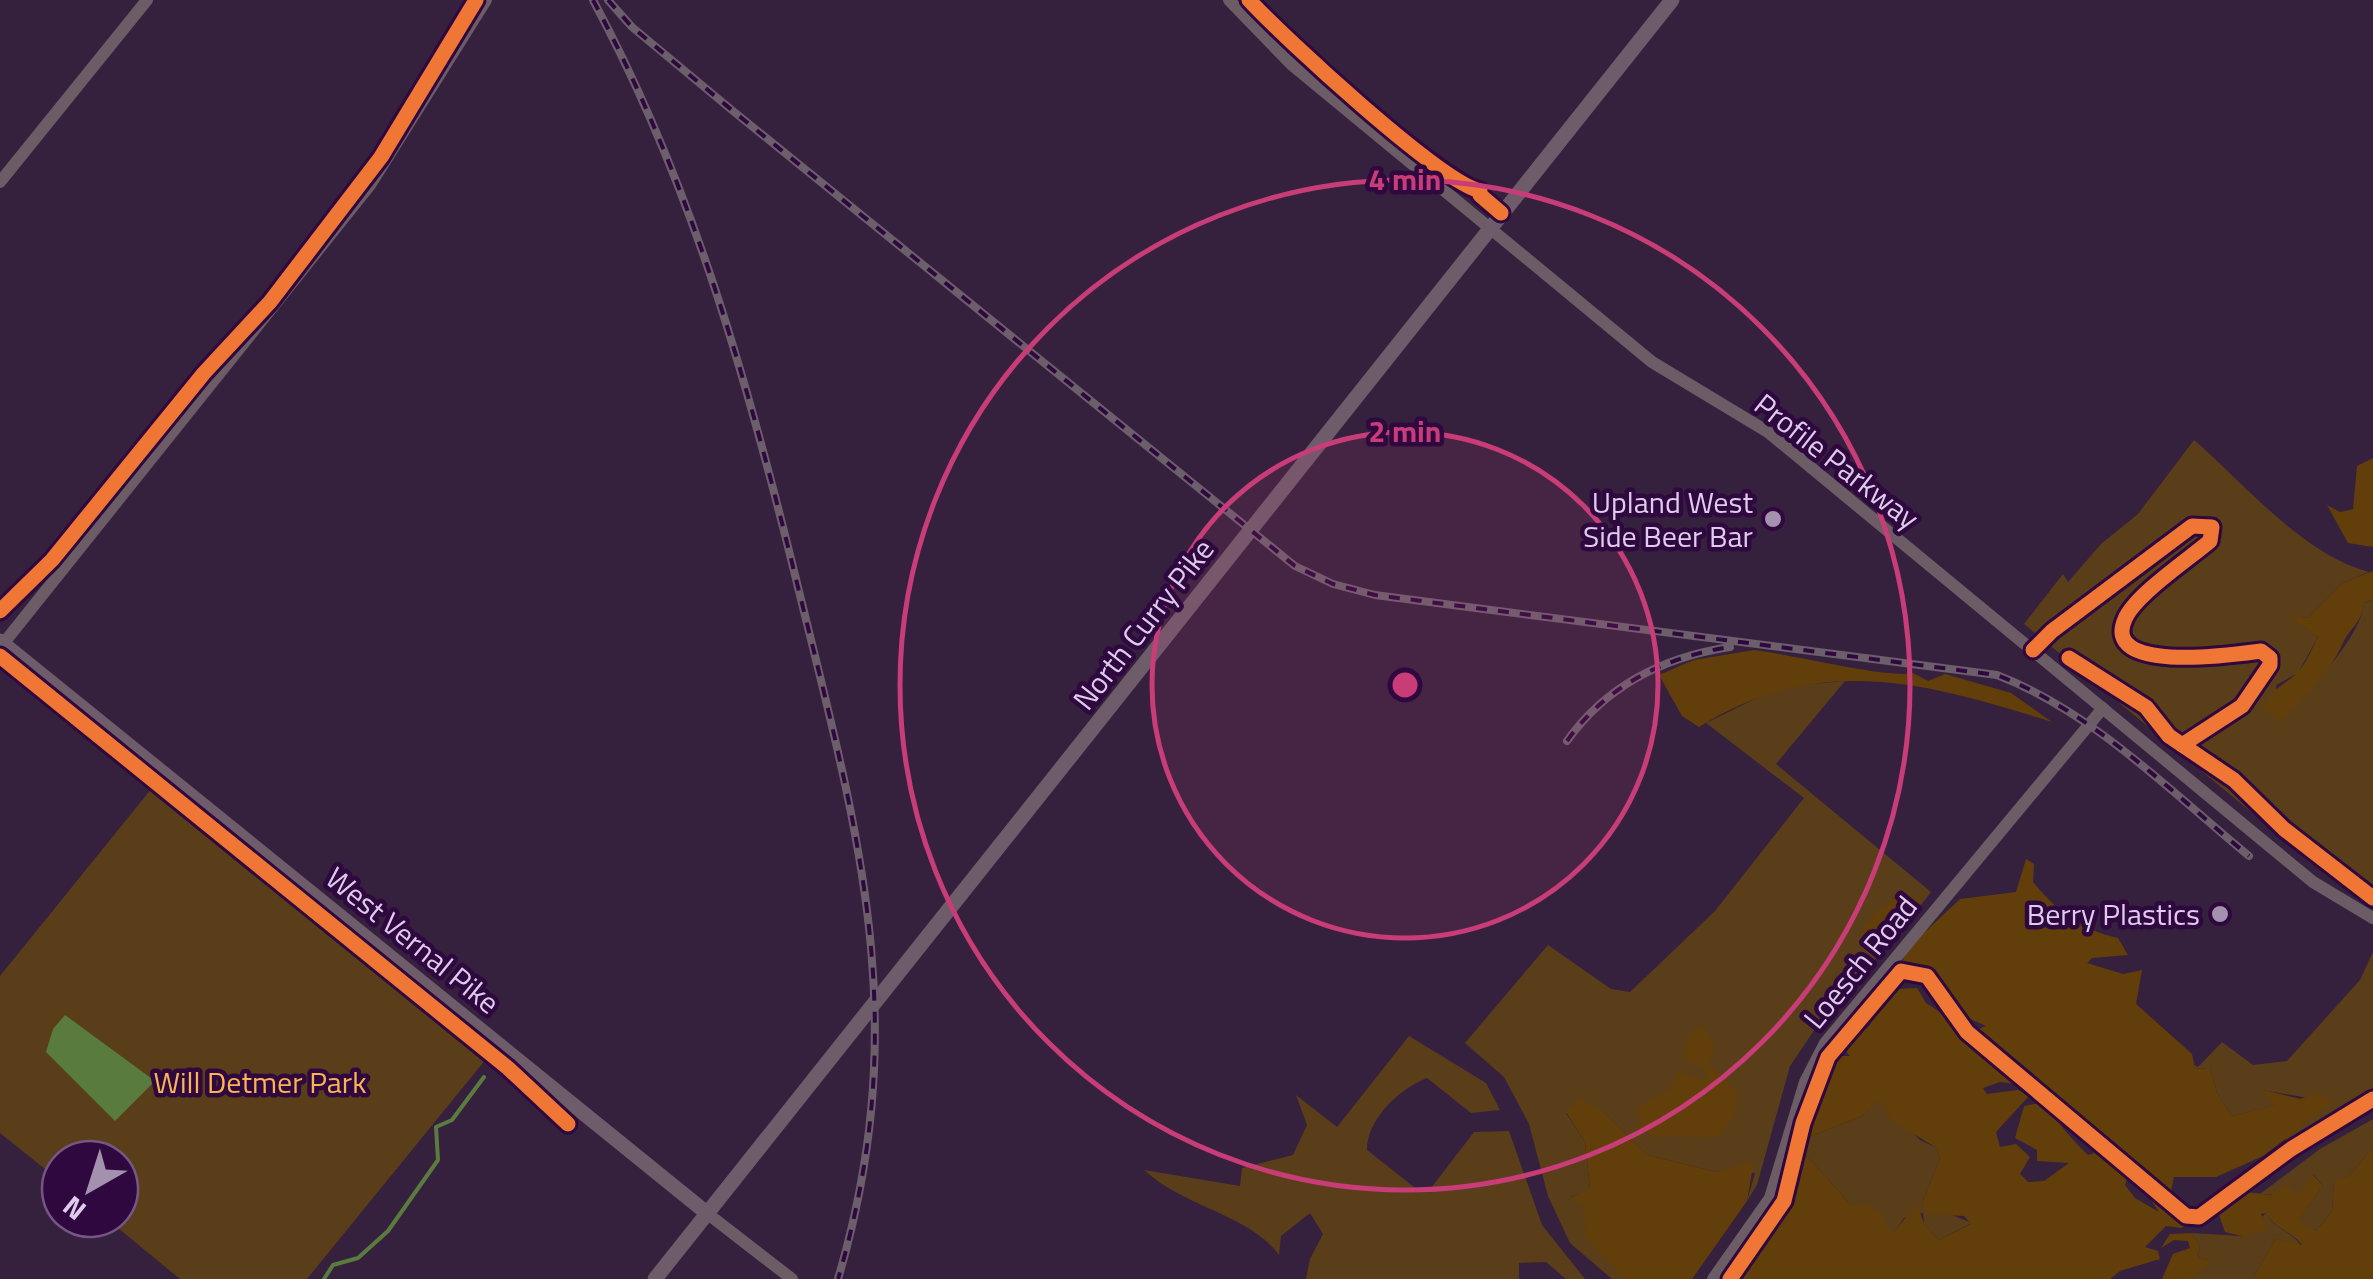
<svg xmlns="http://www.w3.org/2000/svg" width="2373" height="1279" viewBox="0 0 2373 1279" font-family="'Titillium Web',sans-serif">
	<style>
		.green { fill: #5a3e1a }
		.forest { fill: #623f0a }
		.water { fill: #597c3e }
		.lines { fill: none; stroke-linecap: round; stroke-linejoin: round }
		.stream { stroke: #597c3e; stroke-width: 4 }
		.minor { stroke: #6b5c65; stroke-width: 12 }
		.major { stroke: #6e5c6a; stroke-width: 15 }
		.rail-casing { stroke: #6c5f6b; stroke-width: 8 }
		.rail { stroke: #2e083f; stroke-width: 4; stroke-dasharray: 11; stroke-linecap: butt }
		.cycleway-casing { stroke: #2e083f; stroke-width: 21 }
		.cycleway { stroke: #f07635; stroke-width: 15 }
		.ring { fill: none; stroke: #c83c78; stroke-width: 5 }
		.poi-dot { fill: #a490af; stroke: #2e083f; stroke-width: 4 }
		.labels { text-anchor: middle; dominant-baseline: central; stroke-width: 9; stroke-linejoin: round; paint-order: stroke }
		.street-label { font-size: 30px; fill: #dfcbec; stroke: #2e083f }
		.poi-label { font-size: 30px; fill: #dfcbec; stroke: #2e083f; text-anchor: end }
		.park-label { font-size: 30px; fill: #fab451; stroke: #2e083f }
		.centre { fill: #c83c78; stroke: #2e083f; stroke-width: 5 }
		.ring-label { font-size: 30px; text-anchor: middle; font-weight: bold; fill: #c83c78; stroke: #2e083f; stroke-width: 9; stroke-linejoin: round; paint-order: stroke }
	</style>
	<rect width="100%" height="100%" fill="#35213d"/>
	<g class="green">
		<path d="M2194 440C2246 485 2302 554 2369 572L2342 583 2308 618 2289 616 2318 637 2298 673 2276 685 2280 721C2306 693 2361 639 2364 603L2373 599V903L2350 891 2279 835 2024 624 2063 574 2068 582 2101 544 2138 514Z"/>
		<path d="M1845 681 1776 764 1931 892 1902 929 1913 910 1867 946 1889 943 1815 1029 1790 1066 1757 1185 1747 1201 1755 1173 1717 1172 1647 1155 1604 1112 1566 1113 1585 1142 1590 1189 1571 1197 1583 1206 1624 1279H1612L1570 1243 1548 1196 1529 1124 1504 1077 1465 1043 1548 945 1611 989 1630 992 1715 911 1804 798 1706 723 1779 687Z"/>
		<path d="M152 788 486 1059 307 1279H180L107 1219H120V1159H60V1181L0 1133V976Z"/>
		<path d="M2373 952V1094L2288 1145 2283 1136 2332 1102 2262 1090 2276 1105 2232 1116 2217 1093 2210 1068 2195 1069 2194 1065 2198 1067 2222 1042 2253 1065 2287 1061 2360 980Z"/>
		<path d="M1409 1036 1486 1083 1500 1110 1471 1113 1427 1078C1399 1089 1367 1119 1367 1150L1419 1191 1428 1192 1474 1132 1509 1131 1542 1225 1585 1279H1566L1546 1262 1519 1263V1279H1306L1310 1259 1323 1234 1310 1213 1281 1236 1279 1255C1249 1214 1185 1208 1144 1170L1240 1186 1242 1168 1293 1155 1307 1125 1296 1095 1337 1127Z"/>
		<path d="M1879 1098 1920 1140 1937 1148 1940 1159 1922 1203 1972 1223 1939 1240 1924 1224 1923 1213 1904 1218 1892 1235 1869 1205H1851L1804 1153 1806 1138 1862 1116Z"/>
		<path d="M2373 1119V1147L2349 1176 2334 1182 2332 1211 2316 1231 2298 1221 2323 1186 2314 1175 2297 1196 2260 1194 2320 1149Z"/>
		<path d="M2266 1213C2275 1230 2292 1231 2302 1247L2276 1239 2252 1279H2191L2211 1262 2198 1257 2200 1245 2191 1233 2242 1236Z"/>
	</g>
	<g class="forest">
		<path d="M2373 458V547L2348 543 2327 505 2340 512 2353 509 2357 466Z"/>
		<path d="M2373 571V599L2364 603C2362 623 2351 626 2343 643 2328 676 2305 695 2280 722L2263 710C2270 689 2282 687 2296 674 2306 665 2312 648 2318 637L2286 615 2308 618 2342 583Z"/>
		<path d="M1754 650C1790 654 1888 679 1913 673L1928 681 1945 674 2011 693 2052 722C1926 682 1818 652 1699 727L1682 716 1659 675 1694 660Z"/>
		<path d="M2026 859 2034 864 2033 882C2057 911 2080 930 2118 938L2128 955 2092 958 2087 963 2123 974 2142 970 2136 1004 2192 1054 2195 1069 2210 1068 2217 1093 2232 1116 2275 1105 2260 1089 2300 1099 2317 1093 2333 1102 2263 1156 2216 1177H2174L2169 1200 2190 1223 2181 1228 2166 1226 2145 1247 2158 1251 2160 1259 2120 1271 2110 1279H1728L1743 1255 1751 1258 1760 1249 1752 1237 1762 1219 1784 1209 1804 1153 1851 1205H1869L1882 1215 1892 1234 1917 1204 1924 1224 1939 1240 1971 1224 1964 1216 1927 1214 1922 1203 1940 1159 1937 1148 1892 1121 1879 1099 1862 1116 1806 1138C1804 1114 1821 1083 1826 1056H1850L1843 1048 1870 1025 1871 1011 1897 989 1917 988 1926 1003C1952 1019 1968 1037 1996 1053 2003 1058 2006 1069 2016 1075V1084L2000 1082 1983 1088 1987 1094 2018 1090 2030 1095 1996 1132 2000 1147 2016 1144 2030 1157 2020 1174 2028 1182 2044 1181 2069 1163 2037 1161V1150L2015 1138 2024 1106 2039 1103C2059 1120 2069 1138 2088 1155L2099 1152 2113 1164 2124 1159 2133 1164 2125 1185 2135 1198 2159 1212 2146 1192 2161 1187 2144 1167 2097 1136 2074 1115 2043 1103 2020 1072 1976 1030 1986 1026 1961 1015 1940 980 1900 966 1909 947 1960 899 2016 892Z"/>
		<path d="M1898 897 1921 898 1889 943 1867 946 1861 931 1879 909Z"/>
		<path d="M1702 1027 1715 1046 1709 1064 1739 1094 1735 1113 1722 1135C1699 1141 1679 1132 1656 1138L1634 1126 1641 1123 1635 1109 1670 1089 1678 1072 1705 1080V1069L1683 1059 1691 1030Z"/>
		<path d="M1579 1098 1604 1112 1647 1155 1717 1172 1754 1161 1747 1201 1692 1279H1624L1586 1238 1583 1206 1570 1198 1590 1188 1585 1142 1566 1112Z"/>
		<path d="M2373 1147V1279H2252L2276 1239 2302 1245C2291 1231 2275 1229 2266 1213L2261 1214 2268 1229 2242 1236 2225 1232 2219 1215C2227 1204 2238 1203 2246 1192L2271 1195 2287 1184 2297 1195 2313 1175 2323 1186 2299 1220 2316 1231 2332 1211 2334 1181 2349 1176Z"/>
		<path d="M2191 1233 2200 1245 2198 1257 2212 1262 2191 1279H2162L2173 1254 2190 1248 2188 1241 2174 1240 2161 1248 2170 1234Z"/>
	</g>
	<path class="water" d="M65 1015 155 1081 115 1121 46 1052 53 1029Z"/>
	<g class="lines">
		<path class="stream" d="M324 1279 333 1265 358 1258 388 1231 438 1160 436 1127 452 1120 484 1077"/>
		<g class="minor">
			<path d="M1229 0 1291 64 1652 362 1768 432 2313 882 2373 918"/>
			<path d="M0 182 147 0"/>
			<path d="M3 644 370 185 486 0"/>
			<path d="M708 1214 792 1279"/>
			<path d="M1713 1279 1770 1198 1805 1082 1825 1043 2103 708"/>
		</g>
		<g class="major">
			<path d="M0 641 708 1214"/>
			<path d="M655 1279 1672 0"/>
		</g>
		<g class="rail-casing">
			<g id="rail">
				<path d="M593 0C691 182 746 376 795 575 857 828 915 1018 838 1279"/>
				<path d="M608 0 632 27 733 111 1295 566 1333 584 1375 595 1997 675C2093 712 2170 791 2249 856"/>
				<path d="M1567 741C1606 686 1664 657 1730 647"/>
			</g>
		</g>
		<use href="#rail" class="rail"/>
		<g class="cycleway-casing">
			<g id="cycleway">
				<path d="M1249 0C1283 37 1439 181 1480 191V195L1501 213"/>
				<path d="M0 611 52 560 204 373 270 302 381 157 476 0"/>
				<path d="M2033 650 2052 631 2192 526 2212 527 2210 541C2189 559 2135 595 2125 619 2100 675 2238 654 2261 651L2270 658V665L2242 706 2182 745"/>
				<path d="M0 656 508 1068 568 1124"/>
				<path d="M2069 658 2146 707 2169 736 2234 780 2284 829 2373 898"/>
				<path d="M1730 1279 1784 1201 1803 1123 1828 1057 1901 971 1927 976 1967 1032 2186 1216 2199 1217 2291 1149 2373 1099"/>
			</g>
		</g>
		<use href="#cycleway" class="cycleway"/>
	</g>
	<circle cx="1405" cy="685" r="253" fill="#c83c78" fill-opacity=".12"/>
	<g class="ring">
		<circle cx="1405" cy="685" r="253"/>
		<circle cx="1405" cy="685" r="505"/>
	</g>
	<g class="poi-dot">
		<circle cx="1773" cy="519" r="10"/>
		<circle cx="2220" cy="914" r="10"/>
	</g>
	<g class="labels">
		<g class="street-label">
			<text transform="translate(1837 461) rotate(38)">Profile Parkway</text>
			<text transform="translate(1143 624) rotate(-52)">North Curry Pike</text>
			<text transform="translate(413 940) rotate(39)">West Vernal Pike</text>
			<text transform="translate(1860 962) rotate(-51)">Loesch Road</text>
		</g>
		<g class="poi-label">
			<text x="1753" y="502">Upland West<tspan x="1753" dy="34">Side Beer Bar</tspan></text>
			<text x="2200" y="914">Berry Plastics</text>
		</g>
		<g class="park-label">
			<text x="260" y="1082">Will Detmer Park</text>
		</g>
	</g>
	<circle cx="1405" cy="685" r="15" class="centre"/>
	<g class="ring-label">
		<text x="1405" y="190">4 min</text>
		<text x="1405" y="442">2 min</text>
	</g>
	<g transform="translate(90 1189) rotate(219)"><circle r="48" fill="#2e083f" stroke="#755684" stroke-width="2.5"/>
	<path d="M0-8L18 38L0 25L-18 38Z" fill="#a490af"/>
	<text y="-15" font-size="28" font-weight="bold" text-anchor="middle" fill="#dfcbec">N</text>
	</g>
</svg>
